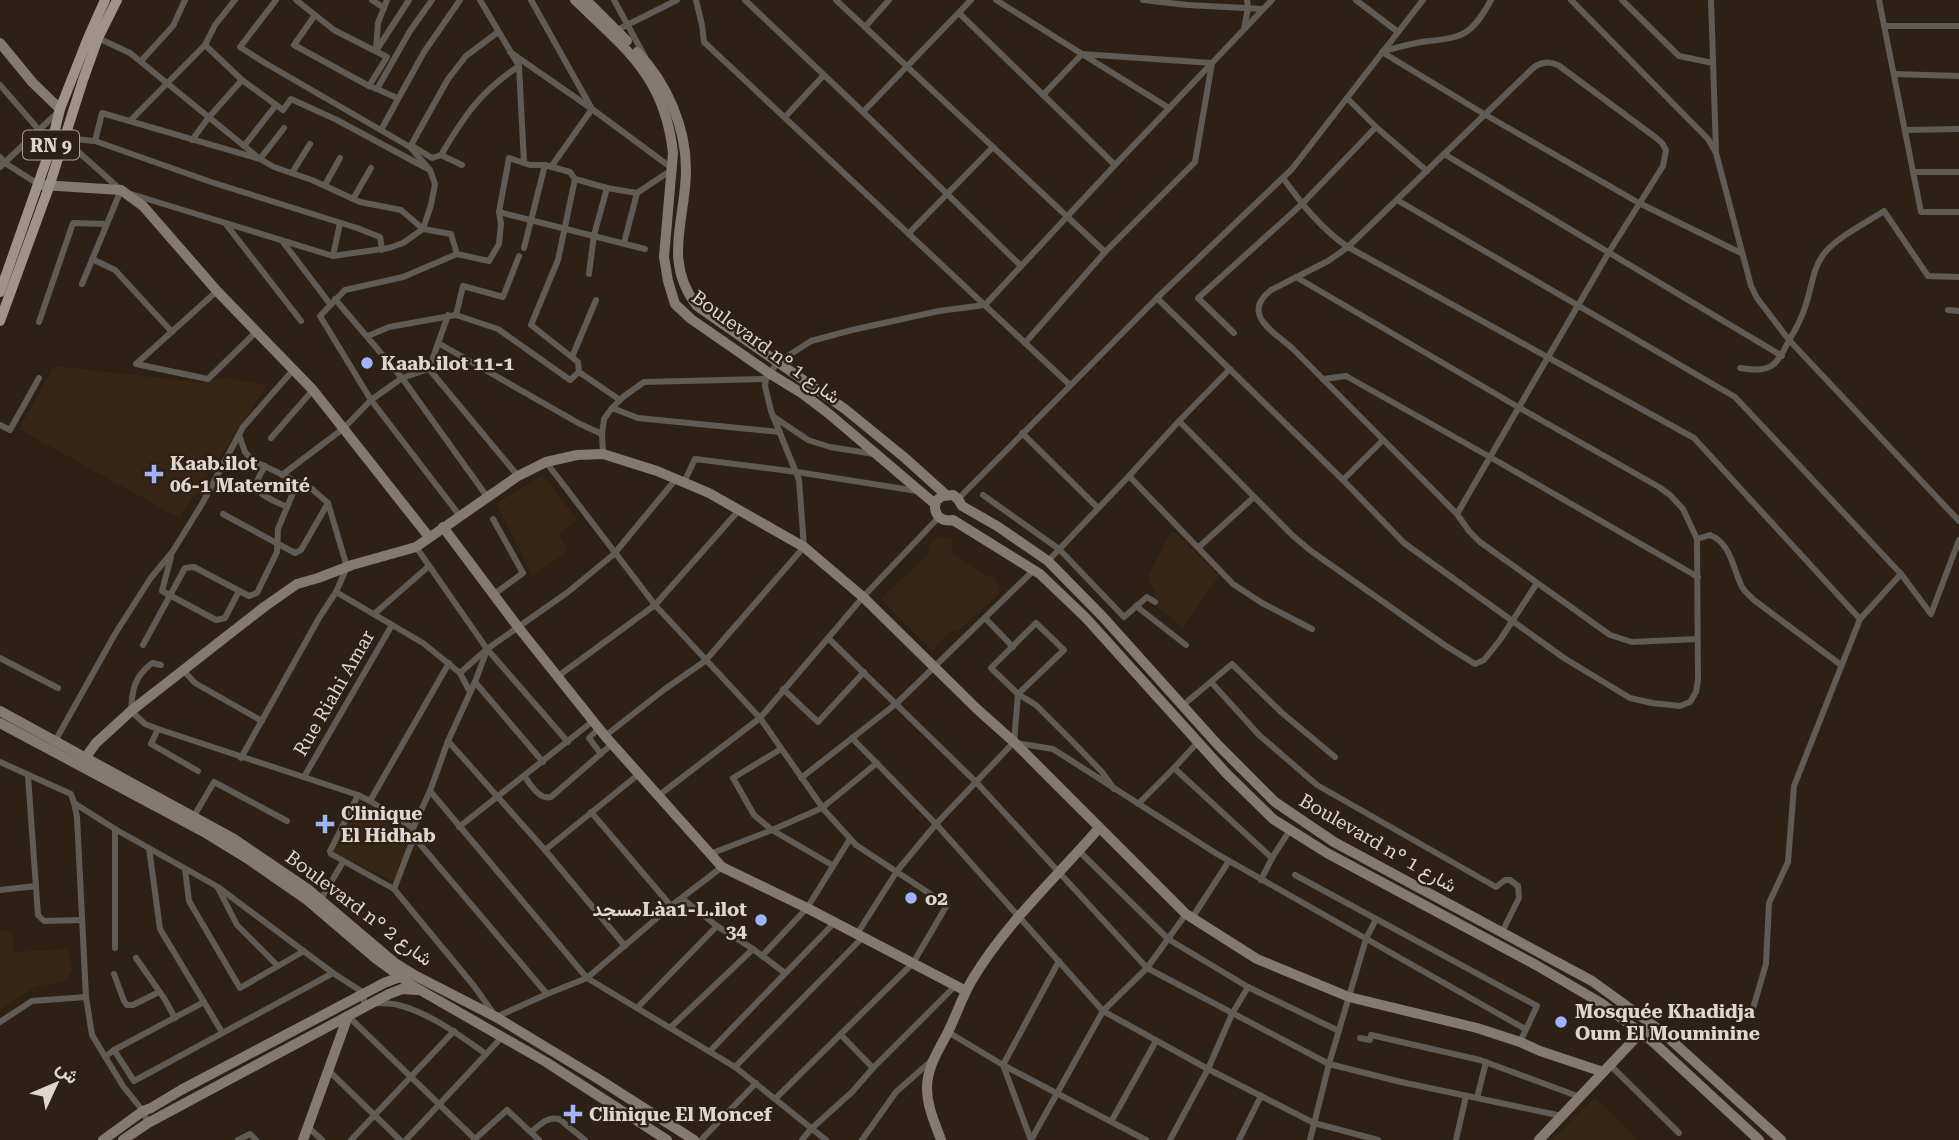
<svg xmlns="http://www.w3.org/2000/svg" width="1959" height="1140" viewBox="0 0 1959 1140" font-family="'Roboto Serif',Vazirmatn,serif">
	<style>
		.built { fill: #372615 }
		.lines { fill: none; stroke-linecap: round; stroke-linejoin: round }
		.street { stroke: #615b55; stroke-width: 6 }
		.secondary { stroke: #847a71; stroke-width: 10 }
		.primary { stroke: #9f9286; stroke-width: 10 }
		.poi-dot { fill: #a1b3fd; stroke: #2d2115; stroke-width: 2.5 }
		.labels { text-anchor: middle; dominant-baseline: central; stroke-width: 5; stroke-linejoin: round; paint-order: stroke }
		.shield { fill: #2d2115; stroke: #aaa097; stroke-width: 2 }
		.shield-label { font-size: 18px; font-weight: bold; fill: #dfd7cf }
		.street-label { font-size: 19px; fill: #dfd7cf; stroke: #2d2115 }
		.poi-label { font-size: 19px; font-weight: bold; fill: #dfd7cf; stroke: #2d2115; text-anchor: start }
	</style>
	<rect width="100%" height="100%" fill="#2d2115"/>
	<g class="built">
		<path d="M54 366 205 383 224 377 267 385 179 518 19 429Z"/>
		<path d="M540 477 547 480 577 520 558 535 568 550 533 576 496 503Z"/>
		<path d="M1172 530 1219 576 1183 627 1151 602 1156 593 1149 582 1148 576Z"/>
		<path d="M939 537H948L954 541 952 543 953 547 951 554 988 576 992 577 996 579 1000 588 999 593 961 629 957 632 953 630 932 651 881 599 927 555 930 544Z"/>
		<path d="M358 800 411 830 407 851 393 881 332 852Z"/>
		<path d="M0 931H12L14 952 69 949 72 971 63 982 36 986 0 1010Z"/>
		<path d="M1595 1097 1637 1140H1552Z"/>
	</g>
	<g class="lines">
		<g class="street">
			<path d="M296 0 334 30 387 57 369 86 377 89 410 31 432 0"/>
			<path d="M372 0 384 8"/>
			<path d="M480 0 519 66 524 163"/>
			<path d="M531 0 592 109 551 167"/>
			<path d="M614 0 645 57"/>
			<path d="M696 0 702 25 704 42 1070 385"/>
			<path d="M745 0 863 112 1021 266"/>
			<path d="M836 0 1105 252"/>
			<path d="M996 0 1082 54 1043 95"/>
			<path d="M1143 0 1188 5 1263 9"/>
			<path d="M1356 0 1398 32"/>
			<path d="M1571 0 1708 139 1716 153 1751 286 1757 298 1789 340C1776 367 1771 373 1740 368"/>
			<path d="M1622 0 1679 56 1713 63"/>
			<path d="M1711 0 1716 151"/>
			<path d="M1879 0 1921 212H1959"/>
			<path d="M959 13 1115 165"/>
			<path d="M315 15 294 45 369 86"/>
			<path d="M1884 26H1959"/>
			<path d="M865 27 889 0"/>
			<path d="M1244 29 1248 8 1247 0"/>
			<path d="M617 30 677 0"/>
			<path d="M98 38 130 53 260 159 274 167 312 180 360 202 401 210 423 229 451 234 457 254 489 261 499 244 501 224 499 212 509 158 530 165H545L570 172 575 179 607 188 637 193 673 169 592 109 510 52"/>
			<path d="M205 45 242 80 283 110 291 99 337 120 428 169"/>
			<path d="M376 49 378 23 387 0"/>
			<path d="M376 51 409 0"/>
			<path d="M1384 51C1396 48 1409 44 1421 42 1462 37 1470 38 1491 0"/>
			<path d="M1382 52 1484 114 1639 203 1741 253"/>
			<path d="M141 61 173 26 185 0"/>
			<path d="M1894 74 1959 76"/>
			<path d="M0 85 39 130"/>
			<path d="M377 89 397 98"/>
			<path d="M863 112 971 0"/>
			<path d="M785 117 823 76"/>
			<path d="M130 121 205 45 215 25 235 0"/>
			<path d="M1376 127 1427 171"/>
			<path d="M381 130 424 52 460 0"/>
			<path d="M1905 130 1959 129"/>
			<path d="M64 138 95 141 211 182 357 228 380 237 382 250"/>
			<path d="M64 139 121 190"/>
			<path d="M192 140 209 117 242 80"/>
			<path d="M95 141 102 113 260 159 284 128"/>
			<path d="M244 146 276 105"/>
			<path d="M410 147 448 79 466 56 498 32"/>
			<path d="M414 147 432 158 441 155 462 165"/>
			<path d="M1444 154 1782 356"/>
			<path d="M441 155C465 115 479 93 519 66"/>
			<path d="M0 157 5 163 38 184"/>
			<path d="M0 167 57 113"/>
			<path d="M1913 172H1959"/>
			<path d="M292 173 310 144"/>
			<path d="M1283 178C1301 203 1321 229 1348 247L1694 438 1860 619"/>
			<path d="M325 185 340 158"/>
			<path d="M131 194 333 256 389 248 403 243 423 229 431 205 435 184 430 170 410 147 265 63 240 47 276 0"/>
			<path d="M353 199 371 168"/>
			<path d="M1397 200 1735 397 1901 574"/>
			<path d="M499 212 645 249"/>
			<path d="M225 223 301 321"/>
			<path d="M909 233 993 147"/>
			<path d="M283 242 330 304"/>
			<path d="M624 243 637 193"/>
			<path d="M524 248 545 165"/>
			<path d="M457 254 403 277 345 290 320 316 371 400 460 516"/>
			<path d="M333 256 340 223"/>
			<path d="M92 259 115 270 172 332"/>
			<path d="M589 274 594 235 607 188"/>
			<path d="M1959 277 1928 276 1884 211C1866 223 1835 238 1823 255 1813 269 1812 285 1807 301 1803 315 1797 328 1789 340L1959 521"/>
			<path d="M82 284 121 190"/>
			<path d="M217 291 136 364 208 379 256 332"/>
			<path d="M1157 298 1343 480 1404 543 1564 658 1630 698 1652 703 1680 706 1690 702 1696 692 1698 680 1697 539 1683 509 1670 495 1659 487 1518 407 1296 277"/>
			<path d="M335 299 402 378 488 498"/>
			<path d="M1948 310 1959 311"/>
			<path d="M448 315 429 369 518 476"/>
			<path d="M456 315 463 286 503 297 519 256"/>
			<path d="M39 322 73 223 106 224"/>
			<path d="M1234 333 1198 298 1302 204 1376 127 1347 98"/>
			<path d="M368 336 389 327 456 315 498 329 570 380 579 372 578 362 531 325 558 260 575 179"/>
			<path d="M438 343 580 424 602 434 603 454"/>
			<path d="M1025 343 1105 252 1195 162 1212 63 1082 54 1169 108"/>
			<path d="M572 357 596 300"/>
			<path d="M1230 369 1179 421 1292 535 1311 551 1443 644 1475 664 1484 660 1500 640 1537 583"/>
			<path d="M579 372 620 400"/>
			<path d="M1323 379 1346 376 1490 457 1698 577"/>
			<path d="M612 408 638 418 780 432"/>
			<path d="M774 417 808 440 830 447 874 454"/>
			<path d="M0 425 10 430 39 378"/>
			<path d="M1022 433 1098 508"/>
			<path d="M602 434 604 419 612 408 623 397 644 382 766 379"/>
			<path d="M239 435 245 452 252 460 312 489 328 503 347 567 336 592 319 618 241 758"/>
			<path d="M271 438 313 390"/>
			<path d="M546 462 655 605 760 718 825 811 856 845 947 905 913 963 776 1098"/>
			<path d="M265 466C262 471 258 477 257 483 254 495 278 502 287 507"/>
			<path d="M282 475 344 428 371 400 402 378 429 369"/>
			<path d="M1129 476 1179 421"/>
			<path d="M1343 480 1383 440"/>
			<path d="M684 482 695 459 797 472 917 491"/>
			<path d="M983 495 1059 549 1124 617 1147 597 1155 602"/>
			<path d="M958 499 1157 298 1292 169 1423 0"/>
			<path d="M223 514 295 553 301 550 328 503"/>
			<path d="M1457 514 1609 252 1663 166 1666 150 1662 143 1655 137 1558 65C1548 61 1541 62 1533 68L1348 247 1328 261 1271 290C1240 314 1274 332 1292 348L1457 514 1469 531 1480 542 1610 635 1632 642 1697 639"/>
			<path d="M1697 539 1710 535C1731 543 1733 569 1742 587 1745 592 1750 596 1754 600L1841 665"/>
			<path d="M416 547 487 649 568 742"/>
			<path d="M1199 547 1254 497"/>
			<path d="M171 557 162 591 216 620 225 618 239 591"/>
			<path d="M1048 561 1129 476 1233 584 1262 603 1312 629"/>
			<path d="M336 592 423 643 460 673 470 692"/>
			<path d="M493 595 523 573 493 519"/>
			<path d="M1136 606 1186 645"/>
			<path d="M374 614 429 566"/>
			<path d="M985 618 1013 647"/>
			<path d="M828 638 976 782 1147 968 1329 1064 1401 1082 1562 1116"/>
			<path d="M143 645 185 568 194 567 249 596 257 593 277 552 278 529 297 483"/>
			<path d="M0 658 58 688"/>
			<path d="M161 665 152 663C134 677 132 690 131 711L145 724 158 729 358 795 370 801 413 828"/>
			<path d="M183 670 195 683 262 721"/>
			<path d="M460 673 487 649 568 592 614 554 676 479"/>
			<path d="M557 677 655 605 740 509"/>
			<path d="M475 682 543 762"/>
			<path d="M1211 682 1259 735 1317 785 1496 887 1505 880H1510L1518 886 1519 898 1502 932"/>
			<path d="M783 689 818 722 864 672"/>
			<path d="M1182 706 1232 664 1281 712 1335 757"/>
			<path d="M599 728 589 738 601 754"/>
			<path d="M158 729 151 744 198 771"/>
			<path d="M605 736 665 689 705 661 804 547 799 480 771 411 765 386 766 379 777 363 811 341 852 330 939 311 985 305 1115 165 1272 0"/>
			<path d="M852 738 936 824 1103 1011 1208 1069 1314 1123 1378 1140"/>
			<path d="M448 741 545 850 625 946"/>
			<path d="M54 743 115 634 150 579 173 551 202 504 243 427 294 369"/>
			<path d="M1016 743 1053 749 1217 854 1525 1029"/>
			<path d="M781 749 733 778 754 815 772 830 832 865"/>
			<path d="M0 762 71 794 74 803 115 829 218 887 333 973 364 993V1007"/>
			<path d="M1174 768 1198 742"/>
			<path d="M28 776 38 915 44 921 82 920"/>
			<path d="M304 777 392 625"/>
			<path d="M525 777C531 785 539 800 551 797L612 744"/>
			<path d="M801 778 897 703 1034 570"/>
			<path d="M430 791 587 978 735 1067 826 1140"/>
			<path d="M358 795 330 851 331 854 394 889 474 986 496 1017 547 994 587 978 671 906 722 867"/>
			<path d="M658 796 760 718 863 597 939 517"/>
			<path d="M370 801 449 663"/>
			<path d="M74 803 77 817 86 997 92 1035 123 1086 143 1111 148 1123"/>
			<path d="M1138 804 1174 768 1272 858 1261 880"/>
			<path d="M591 812 671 906"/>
			<path d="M194 816 214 782 287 821"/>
			<path d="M459 827 593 721"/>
			<path d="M115 829V948"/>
			<path d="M414 837 547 994"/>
			<path d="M149 848 160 929 222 1032"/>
			<path d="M545 850 639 774"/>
			<path d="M1079 851 1168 939 1248 987 1339 1031"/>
			<path d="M710 854 772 830 822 808 877 763"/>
			<path d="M1272 858 1290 830"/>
			<path d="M185 869 189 901 240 988 304 951"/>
			<path d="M1295 875 1537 1006 1520 1042"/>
			<path d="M218 888 237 925 278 966"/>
			<path d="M394 889 414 837 413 828 430 791 448 741 475 682 487 650"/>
			<path d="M0 890 36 886"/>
			<path d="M321 899 343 862"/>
			<path d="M683 899 717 926 753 949 785 973"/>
			<path d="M1192 918 1229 861"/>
			<path d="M857 934 897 871 936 824 1014 742 1018 694 1064 650 1036 623 991 668 1018 694 1036 705 1071 740 1102 772 1114 789"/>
			<path d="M762 956 807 908 850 839"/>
			<path d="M136 958 164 998 175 1018"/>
			<path d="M114 974 124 1001 127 1005H133L159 992"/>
			<path d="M375 1003C383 1003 391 1003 398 1005 430 1013 459 1035 486 1054"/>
			<path d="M637 1008 717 926"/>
			<path d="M1752 1012 1766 964 1769 903 1788 862 1794 786 1860 619 1901 574 1931 614 1959 540"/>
			<path d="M348 1016 475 1139"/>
			<path d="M0 1022 32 1001 86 997"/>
			<path d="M671 1027 753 949"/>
			<path d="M948 1032 1003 1065 1146 1140"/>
			<path d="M841 1035 873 1068"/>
			<path d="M1360 1038 1370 1040 1371 1035 1480 1060 1580 1097"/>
			<path d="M114 1050 134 1081 333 973"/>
			<path d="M710 1051 835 922"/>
			<path d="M105 1057 114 1050 204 1002"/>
			<path d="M1610 1065 1679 1133"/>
			<path d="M735 1067 863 937"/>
			<path d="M328 1070 400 1140"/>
			<path d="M1477 1098 1486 1062"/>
			<path d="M1111 1122 1156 1041"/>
			<path d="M308 1127 322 1140"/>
			<path d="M531 1132C540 1125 547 1116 559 1119L585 1140"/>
			<path d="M238 1140 250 1134 256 1140"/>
			<path d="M351 1140 454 1031"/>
			<path d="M406 1140 502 1037"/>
			<path d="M474 1140 507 1110 539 1140"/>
			<path d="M701 1140 756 1083"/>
			<path d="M802 1140 811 1129 852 1092 873 1068 955 986"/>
			<path d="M862 1140 896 1092 931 1061"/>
			<path d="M1031 1140 1103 1011 1147 968 1186 914"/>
			<path d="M1031 1140 1003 1065 1059 961"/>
			<path d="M1170 1140 1208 1069 1232 1014 1248 987"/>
			<path d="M1239 1140 1261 1096"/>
			<path d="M1310 1140 1329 1064 1366 939 1376 919"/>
			<path d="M1456 1140 1466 1096"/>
		</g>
		<g class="secondary">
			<path d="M575 0C626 49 665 77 673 153L664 257 668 281 675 304 691 319 769 373 803 394 828 413 935 504"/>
			<path d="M586 0 627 41"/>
			<path d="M0 43 33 83 60 109"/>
			<path d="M637 52C667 83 686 127 686 170 686 219 662 261 697 306L845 409 905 458 945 494"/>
			<path d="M42 185 121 190 143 206 217 291 313 390 429 537"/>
			<path d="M443 527 518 627 605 736 722 867 807 908 966 991"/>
			<path d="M0 711 234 839 309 890 395 963 416 976 496 1017 600 1080 694 1140"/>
			<path d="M0 723 204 832 248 859 307 900 375 958 413 986 546 1062 667 1140"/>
			<path d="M80 765 96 743 131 711 264 607 297 584 318 578 352 565 416 547 518 476 546 462 577 455 603 454 657 471 709 493 804 547 863 597 977 709 1014 742 1186 914 1257 959 1349 997 1477 1028 1520 1042 1540 1051 1603 1072"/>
			<path d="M103 1140 143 1111 151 1108 181 1090 384 983 405 975"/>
			<path d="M123 1140 148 1123 389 994 402 989 417 990"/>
			<path d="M303 1140 348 1016"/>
			<path d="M941 1140C935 1123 927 1107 927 1088 927 1068 938 1051 947 1034 956 1016 962 997 972 980 1006 923 1056 878 1099 828"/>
			<path d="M1539 1140 1645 1028"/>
			<path d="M1759 1140 1652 1041 1601 1003 1536 965 1327 853 1273 819 1226 773 1086 618 1040 574 953 520C943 522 936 517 935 508L936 501 942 496 953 495 958 499 962 506 997 526 1048 561 1103 617 1218 745 1275 802 1334 842 1592 981 1661 1031 1781 1140"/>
		</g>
		<g class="primary">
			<path d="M0 292 50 150 60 109 88 38 105 0"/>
			<path d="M0 321 49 187 83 80 98 38 117 0"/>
		</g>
	</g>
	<g class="poi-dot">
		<circle cx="367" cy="363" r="7"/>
		<path d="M150.5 463.5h7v7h7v7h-7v7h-7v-7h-7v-7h7z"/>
		<path d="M321.5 813.5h7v7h7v7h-7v7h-7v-7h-7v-7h7z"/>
		<circle cx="911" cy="898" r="7"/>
		<circle cx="761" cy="920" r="7"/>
		<circle cx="1561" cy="1022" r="7"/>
		<path d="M569.5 1103.5h7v7h7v7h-7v7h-7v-7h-7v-7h7z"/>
	</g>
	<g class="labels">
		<rect class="shield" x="23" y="130.5" width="56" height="29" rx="5"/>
		<g class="shield-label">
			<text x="51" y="145">RN 9</text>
		</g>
		<g class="street-label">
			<text transform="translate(766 347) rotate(36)">Boulevard n° شارع 1</text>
			<text transform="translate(334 693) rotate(-60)">Rue Riahi Amar</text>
			<text transform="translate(1378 843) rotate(30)">Boulevard n° شارع 1</text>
			<text transform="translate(359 908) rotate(37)">Boulevard n° شارع 2</text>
		</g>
		<g class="poi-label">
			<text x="381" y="363">Kaab.ilot 11-1</text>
			<text x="170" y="463">Kaab.ilot<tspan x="170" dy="22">06-1 Maternité</tspan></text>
			<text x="341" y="813">Clinique<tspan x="341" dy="22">El Hidhab</tspan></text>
			<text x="925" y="898">o2</text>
			<text x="747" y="909" text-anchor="end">مسجدLàa1-L.ilot<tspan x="747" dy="22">34</tspan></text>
			<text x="1575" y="1011">Mosquée Khadidja<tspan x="1575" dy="22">Oum El Mouminine</tspan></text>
			<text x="589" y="1114">Clinique El Moncef</text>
		</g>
	</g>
	<g transform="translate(56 1084) rotate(46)" stroke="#2d2115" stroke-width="5" paint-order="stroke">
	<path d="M0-5L12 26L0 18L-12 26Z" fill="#dfd7cf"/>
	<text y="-10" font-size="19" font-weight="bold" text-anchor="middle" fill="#dfd7cf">ش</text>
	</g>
</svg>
